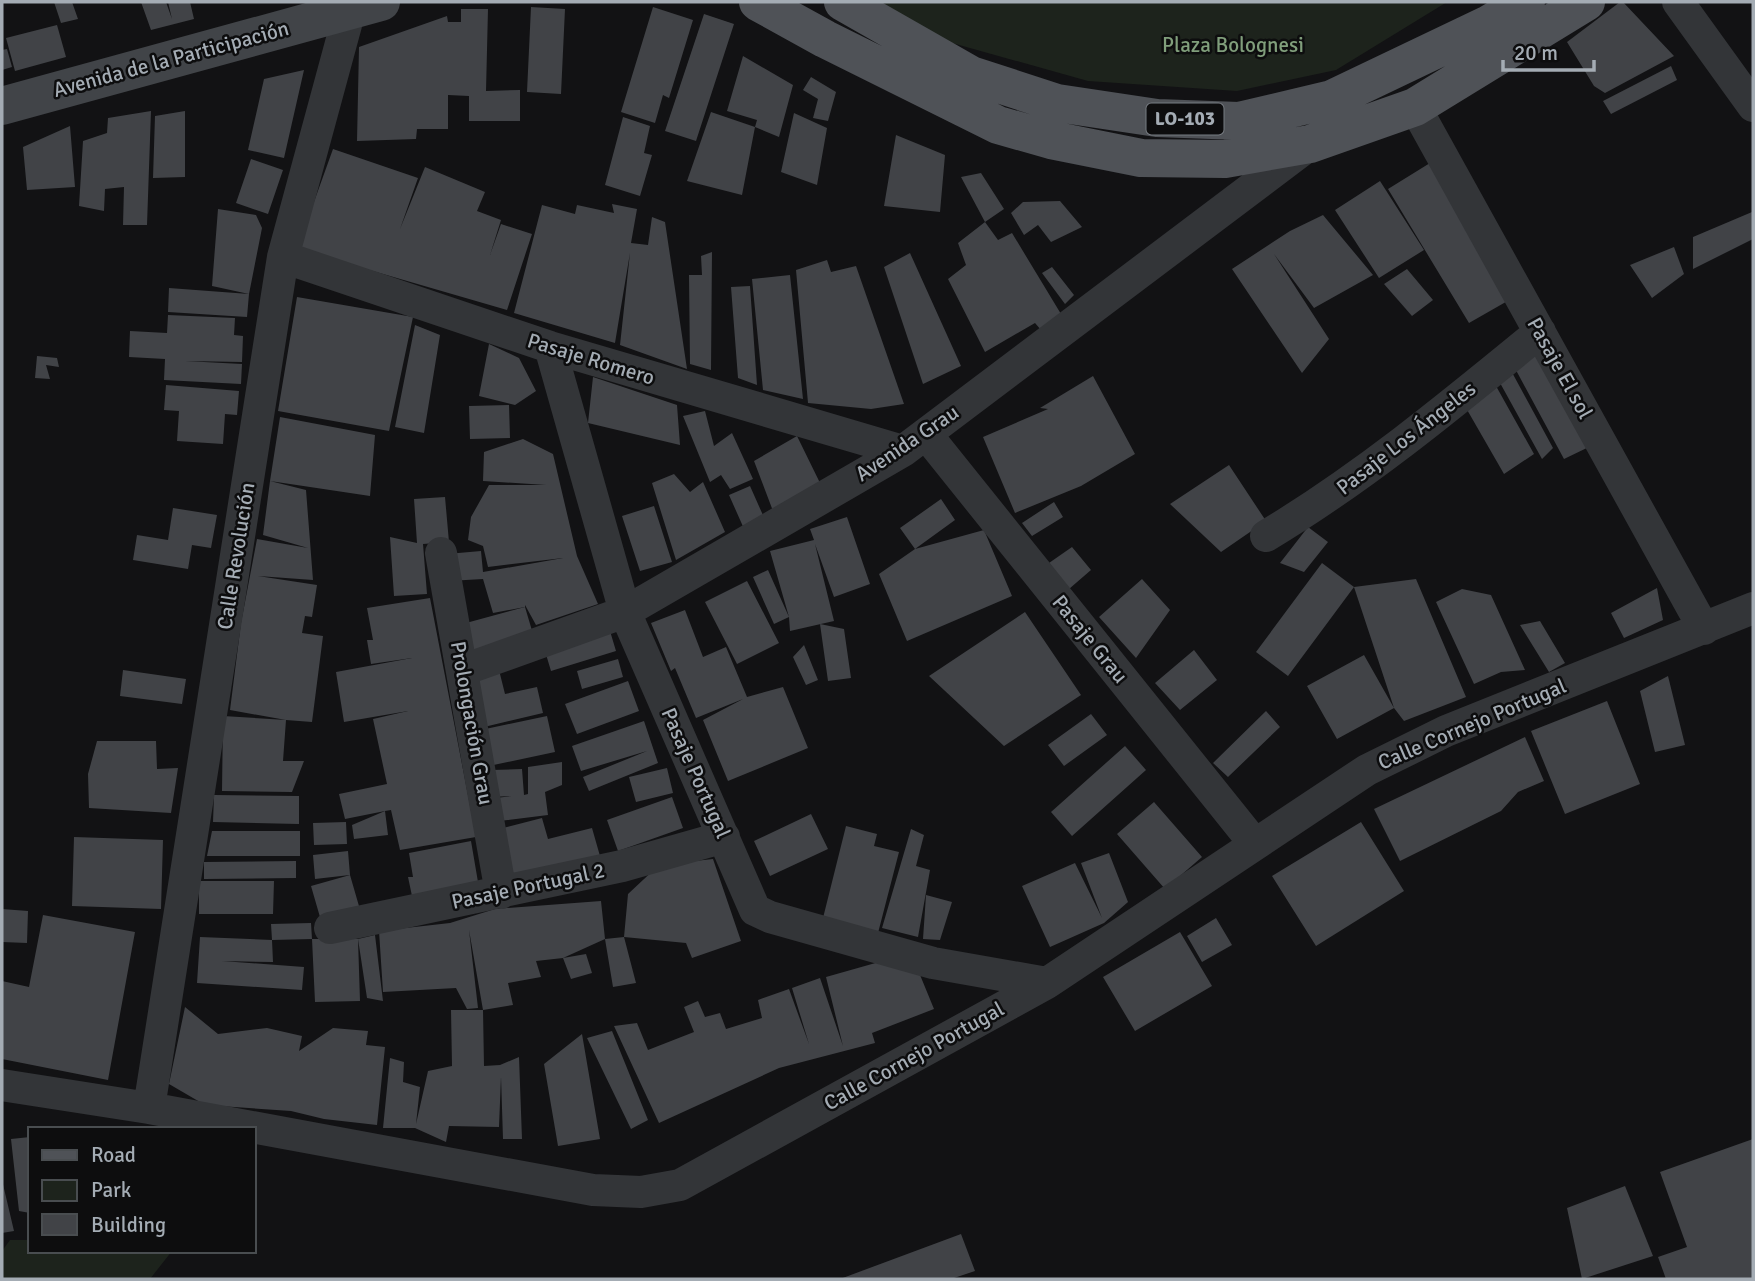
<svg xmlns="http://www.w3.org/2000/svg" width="1755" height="1281" viewBox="0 0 1755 1281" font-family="Signika,sans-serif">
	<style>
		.green { fill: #1d231c }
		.building { fill: #414347 }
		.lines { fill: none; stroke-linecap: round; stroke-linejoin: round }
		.street { stroke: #333538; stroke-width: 32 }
		.secondary { stroke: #414448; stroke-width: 38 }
		.primary { stroke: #4f5257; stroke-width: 38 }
		.labels { text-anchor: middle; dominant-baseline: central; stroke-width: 5; stroke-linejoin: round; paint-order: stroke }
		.shield { fill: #0d0d0e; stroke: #777c82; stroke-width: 2 }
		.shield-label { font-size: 19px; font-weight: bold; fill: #a4acb4 }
		.park-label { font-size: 21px; fill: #809e7b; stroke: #0d0d0e }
		.street-label { font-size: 21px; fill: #a4acb4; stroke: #0d0d0e }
	</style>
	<rect width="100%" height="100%" fill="#121214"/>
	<!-- green -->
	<path class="green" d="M874,2H1447L1336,70L1237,91L1088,81L945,41Z
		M10,1240H30V1251H172L150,1279H2V1251Z"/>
	<!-- building -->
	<path class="building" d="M54,2H72L78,19L61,23Z
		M141,2H166L172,19L168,2H190L194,19L151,30Z
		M1620,2H1623L1674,56L1605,93L1594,86L1567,42Z
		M531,7L565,9L561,94L527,92Z
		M653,7L693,20L669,98L663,95L655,123L621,112Z
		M461,9H488L486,91L520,90V121H469V96L448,95V129H417L416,139L357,141L359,47L447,16L448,22H461Z
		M704,14L734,24L696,141L665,131Z
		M57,25L66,57L15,71L6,38Z
		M7,49L12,67L2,70V50Z
		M743,56L793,85L779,137L755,127L757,120L727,111Z
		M1671,66L1677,80L1611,114L1603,101Z
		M304,70L284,158L248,150L264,79Z
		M811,77L836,92L828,121L813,118L818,99L803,90Z
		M151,111L147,225H123L124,187L105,189L104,211L79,206L83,141L107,133L108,118Z
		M185,111V177L153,178L155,116Z
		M711,112L755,127L742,195L687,181Z
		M794,113L827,128L817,185L781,172Z
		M623,117L650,126L644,153L652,155L640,196L605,185Z
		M70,126L75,187L27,190L23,147Z
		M896,135L945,155L940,212L884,206Z
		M333,149L418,178L400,229L425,167L485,192L477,211L501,220L490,255L501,224L532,234L507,310L297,249Z
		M251,159L283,170L268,214L236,203Z
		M1430,163L1511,299L1469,323L1388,189Z
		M981,173L1004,209L985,222L998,240L1012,233L1061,314L1041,330L1035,323L985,352L948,279L966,265L958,243L985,222L961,177Z
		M1380,181L1424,250L1379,278L1335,210Z
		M1060,201L1082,227L1051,242L1038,225L1024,235L1011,213L1023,202Z
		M612,204L637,209L631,243L648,245L652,217L665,222L687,369L620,345L630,253L615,343L514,313L542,205L575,214L577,205L614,213Z
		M218,209L256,215L262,228L249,294L247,317L168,312L169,288L249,294L212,286Z
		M1752,212L1753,239L1693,269V237Z
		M1323,215L1373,275L1314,308L1274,254L1329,339L1302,373L1232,269L1290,231Z
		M1674,247L1684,274L1652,298L1630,265Z
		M712,252L711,370L690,364L689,275H702L701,256Z
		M910,253L961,366L923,384L884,267Z
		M827,260L831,272L856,266L904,404L871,409L808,403L796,270Z
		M1052,267L1074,295L1065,304L1042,273Z
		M1407,269L1433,300L1412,316L1384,284Z
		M790,275L803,399L763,390L752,279Z
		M750,286L757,385L738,378L731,287Z
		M297,297L413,317L389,431L278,411Z
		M168,315L235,318L234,335L243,336L242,362L185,361L242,364L241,384L164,380L165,359L129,357L130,331L167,333Z
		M415,325L440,335L424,433L395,427Z
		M489,344L519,358L536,391L515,405L479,396Z
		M1541,348L1593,445L1564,459L1510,359Z
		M37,356L57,358L59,367L46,365L50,379L35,378Z
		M1508,365L1553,448L1542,459L1494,372Z
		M1093,376L1135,454L1081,486L1015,513L983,437L1048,409L1040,408Z
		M593,377L677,405L680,445L588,423Z
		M1491,377L1534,454L1504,474L1462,401Z
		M166,385L239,391L237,415L225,414L223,444L177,441L179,411L164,410Z
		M509,405L510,438L470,439L469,406Z
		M705,411L714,446L732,433L753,479L730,489L721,475L710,482L683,416Z
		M280,417L375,435L370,496L270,481L306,490L313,580L258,576L317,585L312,617L305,616L302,633L323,636L312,722L286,720L283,761H304L292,792L222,791L223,716L286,720L230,710L241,623L257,539L308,548L263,535L270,481Z
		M797,436L821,485L773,511L754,461Z
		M523,439L553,454L577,556L598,604L536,625L525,605V607L493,613L483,579L449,581L447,554L481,551L483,572L563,558L488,567L483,546L468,540L471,517L489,485H546L483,481L484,452Z
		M1229,465L1266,521L1221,552L1170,504Z
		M674,474L690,492L703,482L725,532L676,560L652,483Z
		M750,486L766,522L745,531L729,495Z
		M445,497L449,542L423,544L427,594L394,596L390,537L417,543L414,499Z
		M941,499L955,520L915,549L984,530L1012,596L907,641L879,574L915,549L900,528Z
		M1054,502L1063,517L1032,536L1022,523Z
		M654,506L672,562L640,571L622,516Z
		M173,508L217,515L211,548L192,545L188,569L133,560L137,535L168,540Z
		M847,517L870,584L834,597L815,544L834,621L790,631L789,617L774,624L753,577L768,570L789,617L770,551L814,540L810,529Z
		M1308,527L1328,542L1304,572L1280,563Z
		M1072,547L1091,570L1069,589L1049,563Z
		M1322,563L1354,587L1288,676L1256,652Z
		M1142,579L1170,610L1136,658L1099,617Z
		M1416,579L1466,697L1404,721L1394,708L1337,739L1307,686L1364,655L1394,708L1354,587Z
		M747,581L779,643L737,664L705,602Z
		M1657,588L1663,620L1624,638L1611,613Z
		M1462,589L1491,595L1525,670L1501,672L1474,684L1436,602Z
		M430,598L476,837L400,850L391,810L385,811L388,835L354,839L352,825L385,811L345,819L339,794L387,784L373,719L408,711L344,722L336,672L412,658L371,664L367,640H373L367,608Z
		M525,607L533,634L473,650L466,623Z
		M685,610L703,657L726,647L747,697L783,687L808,748L728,781L703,720L743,699L696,718L675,668L671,671L651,623Z
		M1025,612L1081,695L1004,746L929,676Z
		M1540,621L1565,663L1549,672L1520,625Z
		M820,624L844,629L851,678L828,681Z
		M610,631L616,651L551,671L545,651Z
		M804,645L818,680L806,685L793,657Z
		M1194,650L1217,680L1180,710L1155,683Z
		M618,659L623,677L582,689L577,671Z
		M123,670L186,679L182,704L120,696Z
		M499,670L505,694L537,687L543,713L484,727L471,676Z
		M1668,676L1685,745L1655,752L1640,691Z
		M628,681L639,711L577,734L565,704Z
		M1607,701L1640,784L1565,814L1531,731Z
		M1266,711L1280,727L1228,777L1213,763Z
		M1091,714L1107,735L1064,766L1048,745Z
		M547,716L555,752L484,767L476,731Z
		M644,721L658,763L589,791L583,777L647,751L581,771L572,746Z
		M1525,737L1544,781L1518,792L1501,811L1400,861L1374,809Z
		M97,741H156L157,769L178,768L171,813L89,808L88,774Z
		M1125,746L1146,770L1072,836L1051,812Z
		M562,762V785L545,792L548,815L499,821L496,798L512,796L492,797L491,770L522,769L524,795L528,794V767Z
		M667,768L673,793L636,802L629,777Z
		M214,795L299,796V824L213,822Z
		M672,797L683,828L618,851L607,820Z
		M1154,802L1202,857L1165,889L1117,834Z
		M811,814L828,849L770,876L754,841Z
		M542,818L548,839L592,828L600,856L510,880L503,828Z
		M346,822L347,844L314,845L313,823Z
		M1361,822L1404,891L1316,946L1272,876Z
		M846,826L877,834L874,846L899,852L878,933L823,918Z
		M911,829L924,835L916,866L930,870L918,937L882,928Z
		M212,831H300V856H207Z
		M74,837L163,840L161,909L72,906Z
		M471,841L478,882L412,896L408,877H413L409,853Z
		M348,851L350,875L315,879L313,855Z
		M1109,853L1128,902L1104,923L1050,947L1022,886L1075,863L1102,918L1081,863Z
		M713,859L741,941L692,958L686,943L624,937L628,894L659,865Z
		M296,861V878L204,879V862Z
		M350,875L361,913L322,924L311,886Z
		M199,881H274L273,914H199Z
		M926,895L952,902L940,940L923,939Z
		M601,901L605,939L563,958L586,954L592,973L571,979L563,958L536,961L541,977L508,983L513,1005L483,1010L469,930L478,1008L467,1009L456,988L383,992L379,931L450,923L495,909Z
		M2,909L28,911L27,943L2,942Z
		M43,915L135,932L108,1080L2,1059V981L29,987Z
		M1216,918L1232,945L1202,962L1187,936Z
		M311,923L312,939L272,940L271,924Z
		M1180,932L1212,986L1135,1031L1103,977Z
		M375,935L383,1001L367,998L358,939L360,1001L315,1002L312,939H358Z
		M200,937L272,940L273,962L222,961L304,967L302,990L197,983Z
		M624,937L636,983L613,987L605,939Z
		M879,962L918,970L934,1009L872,1033L875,1043L779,1068L659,1123L614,1026L637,1023L648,1050L694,1032L684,1007L698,1001L705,1017L720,1013L726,1029L762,1018L758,1000L789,989L809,1044L792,988L820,978L843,1046L826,977Z
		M185,1007L218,1034L267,1028L302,1036L299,1051L333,1028L368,1031L366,1045L385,1047L377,1125L324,1119L291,1111L205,1105L169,1084Z
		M451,1010H483L484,1066L500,1065L519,1057L522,1139H503L501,1077L499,1127L449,1126L446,1142L415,1128H383L390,1058L404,1062L403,1082L420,1087L416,1124L428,1071L452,1066Z
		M612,1031L648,1120L631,1129L587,1038Z
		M582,1034L600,1139L558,1146L544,1064Z
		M30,1137V1213L19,1211L11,1139Z
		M1753,1139V1279H1666L1658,1257L1687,1247L1660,1172Z
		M2,1180L14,1231L2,1233Z
		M1625,1186L1653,1256L1582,1279L1567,1208Z
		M961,1234L975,1271L951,1279H840Z"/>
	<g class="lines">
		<!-- street -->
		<path class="street" d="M1678,2L1753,106
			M1415,107L1704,629
			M283,257L550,347L903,451
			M550,347L625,612L755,910L770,917L933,963L1047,983
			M926,434L1254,843
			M1266,536C1364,477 1451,405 1540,332
			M441,553L501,893
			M463,670L625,612L903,451L1309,145
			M330,928L622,866L724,837
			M2,1085L149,1108L593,1190L641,1192L680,1185L1047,983L1367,770L1446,731L1753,608
			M149,1108L283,257L350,10"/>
		<!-- secondary -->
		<path class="secondary" d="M2,106L381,2"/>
		<!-- primary -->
		<path class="primary" d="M758,2L825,39L998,125L1051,140L1141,158L1225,159L1310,144L1415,107L1586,2
			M843,2L971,75L1057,103L1157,118L1239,121L1332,99L1487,25L1526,2"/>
	</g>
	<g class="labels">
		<!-- shield labels -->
		<rect class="shield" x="1146.5" y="103.5" width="77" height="31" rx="5"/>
		<g class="shield-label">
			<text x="1185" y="119">LO-103</text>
		</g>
		<!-- park labels -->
		<g class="park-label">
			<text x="1233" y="45">Plaza Bolognesi</text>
		</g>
		<!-- street labels -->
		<g class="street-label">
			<text transform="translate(171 59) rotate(-15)">Avenida de la Participación</text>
			<text transform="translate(591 359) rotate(17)">Pasaje Romero</text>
			<text transform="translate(1560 368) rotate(61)">Pasaje El sol</text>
			<text transform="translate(1406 438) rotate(-38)">Pasaje Los Ángeles</text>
			<text transform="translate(907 443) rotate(-34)">Avenida Grau</text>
			<text transform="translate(236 556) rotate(-81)">Calle Revolución</text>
			<text transform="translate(1090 639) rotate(51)">Pasaje Grau</text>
			<text transform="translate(472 723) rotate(80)">Prolongación Grau</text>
			<text transform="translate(1472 724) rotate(-23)">Calle Cornejo Portugal</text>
			<text transform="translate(696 773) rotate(66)">Pasaje Portugal</text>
			<text transform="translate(528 886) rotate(-12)">Pasaje Portugal 2</text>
			<text transform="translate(914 1056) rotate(-29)">Calle Cornejo Portugal</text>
		</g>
	</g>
	<!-- border -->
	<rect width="1755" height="1281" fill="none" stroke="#a4acb4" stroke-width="7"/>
	<!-- legend -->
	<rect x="28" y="1127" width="228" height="126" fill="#0d0d0e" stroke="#494d50" stroke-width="2"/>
	<rect x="42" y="1150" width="35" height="10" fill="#4f5257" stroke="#494d50" stroke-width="2"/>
	<text x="91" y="1162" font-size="21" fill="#a4acb4">Road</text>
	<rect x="42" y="1180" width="35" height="21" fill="#1d231c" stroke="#494d50" stroke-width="2"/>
	<text x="91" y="1197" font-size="21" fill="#a4acb4">Park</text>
	<rect x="42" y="1214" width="35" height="21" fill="#414347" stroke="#494d50" stroke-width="2"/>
	<text x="91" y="1232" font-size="21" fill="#a4acb4">Building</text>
	<!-- scale -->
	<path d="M1503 60v10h91v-10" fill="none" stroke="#a4acb4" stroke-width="3.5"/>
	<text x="1514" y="60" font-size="21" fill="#a4acb4" stroke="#0d0d0e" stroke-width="5" paint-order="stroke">20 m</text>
</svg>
